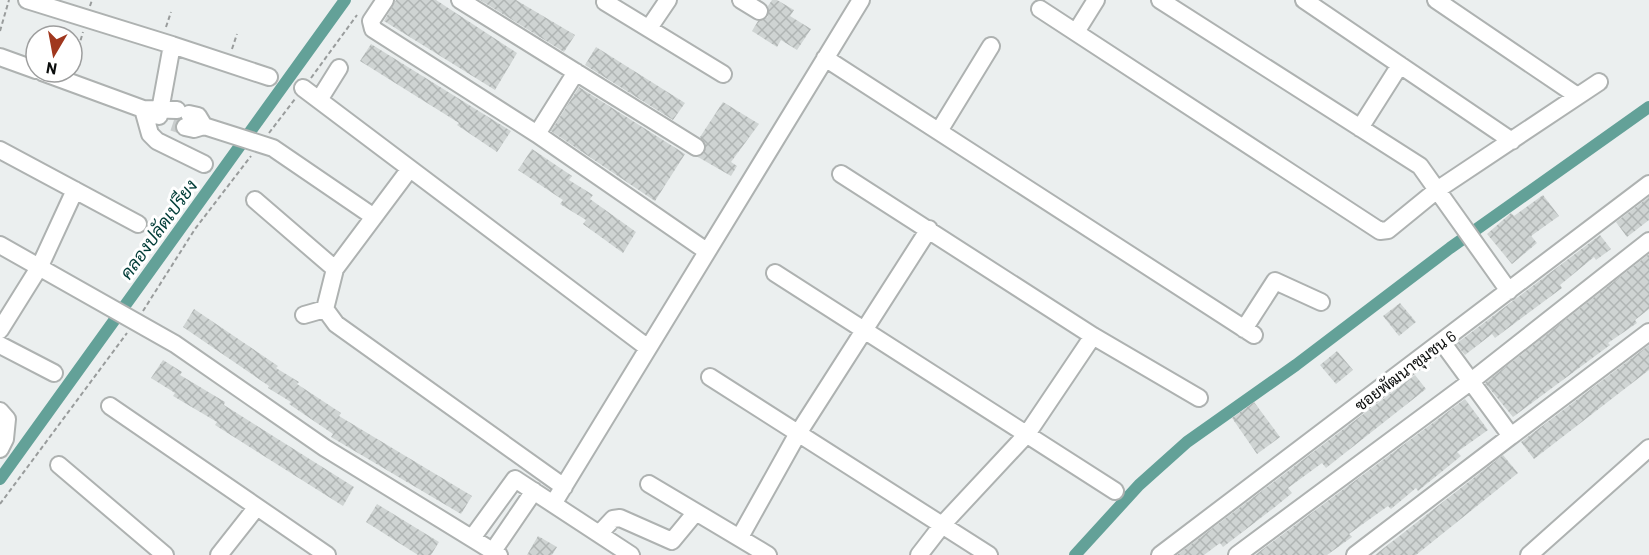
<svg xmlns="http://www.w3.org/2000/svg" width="1649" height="555" viewBox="0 0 1649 555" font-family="Barlow,Sarabun,sans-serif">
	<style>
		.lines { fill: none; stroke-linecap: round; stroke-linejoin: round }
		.canal { stroke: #63a198; stroke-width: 12 }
		.building { fill: url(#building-cross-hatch) }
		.minor-tunnel { stroke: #c9cdcd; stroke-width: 16; stroke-dasharray: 16 8; stroke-linecap: butt }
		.minor-casing { stroke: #aeb2b1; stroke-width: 20 }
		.path { stroke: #999c9c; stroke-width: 2; stroke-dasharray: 4.5 3; stroke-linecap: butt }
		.minor { stroke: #fff; stroke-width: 16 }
		.labels { text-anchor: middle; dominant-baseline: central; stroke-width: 6; stroke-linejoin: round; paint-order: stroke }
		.street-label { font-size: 16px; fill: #0b0d0c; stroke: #fff }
		.water-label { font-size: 18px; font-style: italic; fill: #003c37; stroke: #fff }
	</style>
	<defs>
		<pattern id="building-cross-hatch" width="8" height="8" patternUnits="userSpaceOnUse" patternTransform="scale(1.5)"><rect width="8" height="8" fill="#cfd4d3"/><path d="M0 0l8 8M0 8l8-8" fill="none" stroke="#b0b5b4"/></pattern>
	</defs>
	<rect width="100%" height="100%" fill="#ebefef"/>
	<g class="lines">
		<!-- canal -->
		<path class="canal" d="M0,479L345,0
			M1075,555L1139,485L1187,442L1296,365L1450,248L1649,107"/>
	</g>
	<!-- building -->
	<path class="building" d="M396,0H436L517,53L495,90L384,21Z
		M480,0H516L575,35L564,52Z
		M772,0H777L794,10L790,16L811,29L797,50L781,40L777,47L752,31L758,21L768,17V6Z
		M371,44L511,131L497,152L457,125L459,123L360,61Z
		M596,47L685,103L673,120L585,65Z
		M579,87L685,154L655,201L551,131Z
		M723,102L759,124L731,162L737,166L731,176L698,157L706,148L700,137Z
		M532,149L572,176L569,180L593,195L590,199L636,232L623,253L583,224L586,220L560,204L563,200L518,170Z
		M1543,195L1559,216L1531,236L1537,243L1512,264L1487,234L1511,213L1514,216Z
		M1649,197V220L1627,237L1616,222Z
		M1600,235L1611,249L1596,260L1594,257L1560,285L1562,288L1495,338L1492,334L1465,355L1456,344Z
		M1649,254V309L1635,320L1637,323L1608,343L1610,345L1513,417L1485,383Z
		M1400,303L1416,322L1399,336L1383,316Z
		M194,309L278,366L276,368L299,382L297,384L341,413L339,416L472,496L461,514L331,437L333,434L289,404L291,402L268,388L269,386L183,327Z
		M1649,345V370L1534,459L1521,442Z
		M1337,351L1353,370L1336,384L1320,365Z
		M163,360L182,372L180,375L225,402L224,405L354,487L343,506L215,425L217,422L173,396L175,393L151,378Z
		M1415,375L1426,389L1326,468L1322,463L1288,488L1292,493L1275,507L1223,547L1220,543L1204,555H1177Z
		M1465,399L1488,430L1457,452L1461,456L1418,491L1416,488L1391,509L1388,506L1349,534L1352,537L1327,555H1255Z
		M1254,402L1280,437L1257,454L1232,418Z
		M1503,455L1518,473L1416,555H1375Z
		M377,504L439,542L431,555H418L366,522Z
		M538,536L557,547L552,555H527Z"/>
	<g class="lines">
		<!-- minor-tunnel -->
		<path class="minor-tunnel" d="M173,123L185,127"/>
		<defs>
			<path id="minor" d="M27,0L172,45
				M385,0L371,21L373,29L537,134L705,250
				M460,0L696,147
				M741,0L759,11
				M1160,0L1420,166L1509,291
				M1304,0L1512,141
				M1436,0L1576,95
				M605,2L723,74
				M1040,9L1380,231L1388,230L1437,190L1599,82
				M649,28L668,0
				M1076,32L1096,0
				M0,57L36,70
				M825,58L1254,335
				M42,72L143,109L177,110
				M303,88L648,348
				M319,100L339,68
				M143,109L150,134L157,141L204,164
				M189,114L198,116L204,126
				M159,116L172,45L269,77
				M185,127L194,129L204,126L273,148L374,217
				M1360,128L1400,65
				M939,131L991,46
				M537,134L576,72
				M0,150L138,224
				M841,174L1093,336L1199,398
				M255,200L335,269L325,309L336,324L564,487
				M0,245L175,344L325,448L499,555
				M335,269L409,170
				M775,273L1115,491
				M304,315L325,309
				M1244,329L1275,281L1321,302
				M0,330L40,266L75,190
				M1442,342L1511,436L1649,332
				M0,345L54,373
				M710,377L989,555
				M110,406L327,555
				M0,411L7,419L5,439L0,449
				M59,465L165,555
				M649,484L768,555
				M553,504L861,0
				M599,534L613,519L620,518L672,541L691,518
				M740,537L797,435L929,229
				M472,538L515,479L631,555
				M493,551L534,491
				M219,555L256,508
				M919,555L943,524L1027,434L1093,336
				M1160,555L1649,184
				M1237,555L1470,382L1649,241
				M1355,555L1511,436
				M1529,555L1649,448"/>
		</defs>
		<!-- minor casing -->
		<use href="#minor" class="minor-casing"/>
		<!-- path -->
		<path class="path" d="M90,6L92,0
			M166,27L171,12
			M0,31L9,0
			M232,49L237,34
			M72,69L83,32
			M311,78L357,15
			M269,133L295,99
			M143,311L195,229L251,156
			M0,504L127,333"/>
		<!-- minor -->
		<use href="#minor" class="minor"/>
	</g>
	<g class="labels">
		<!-- street labels -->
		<g class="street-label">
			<text transform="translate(1405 370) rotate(-37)">ซอยพัฒนาชุมชน 6</text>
		</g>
		<!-- water labels -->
		<g class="water-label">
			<text transform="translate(158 229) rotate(-54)">คลองปลัดเปรียง</text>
		</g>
	</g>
	<!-- north arrow -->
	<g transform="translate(54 54) rotate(190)"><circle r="28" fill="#ffffff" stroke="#9d9e9e" stroke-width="1.5"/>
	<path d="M0-4.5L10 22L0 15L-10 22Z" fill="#a0371e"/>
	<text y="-9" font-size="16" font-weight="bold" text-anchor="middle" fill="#0b0d0c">N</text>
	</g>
</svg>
